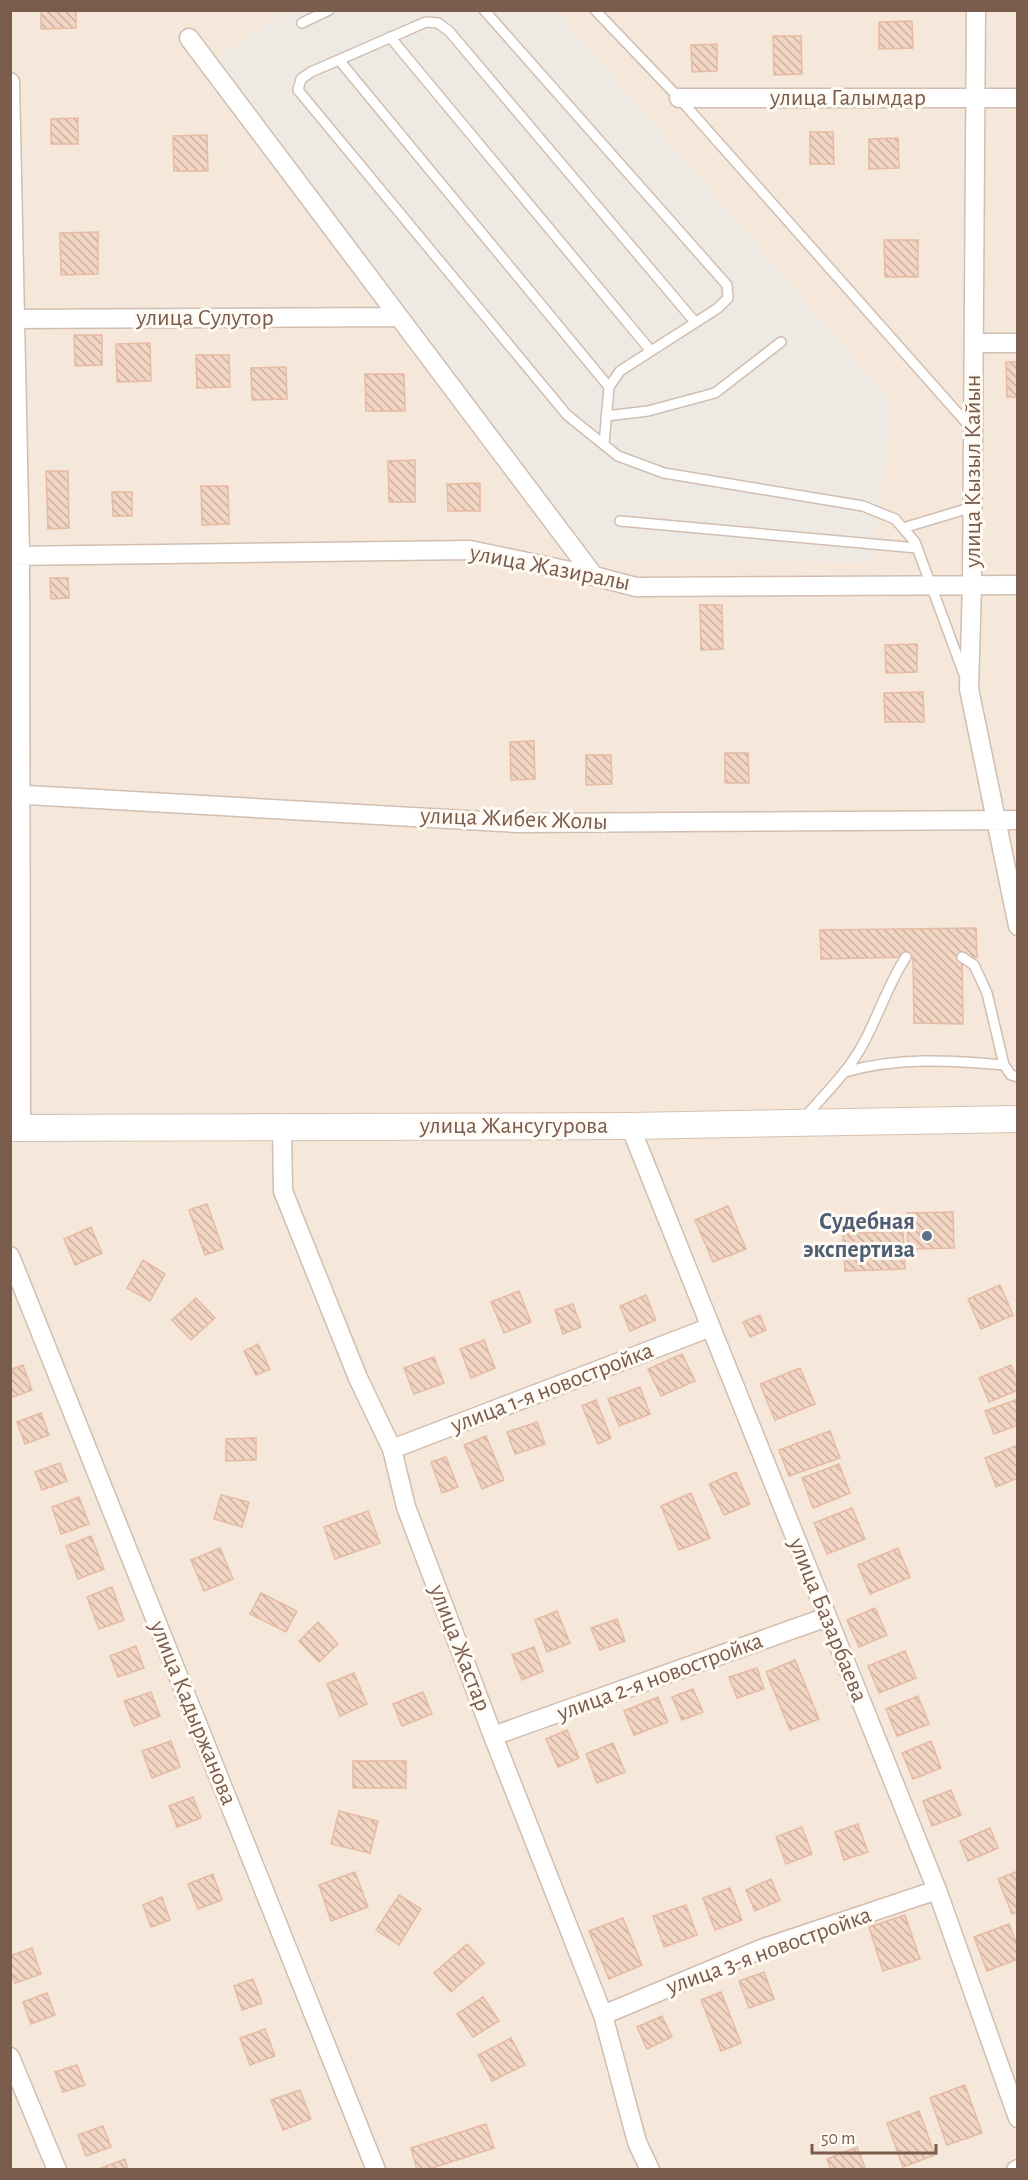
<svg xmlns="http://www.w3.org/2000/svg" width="1028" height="2180" viewBox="0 0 1028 2180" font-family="'Alegreya Sans',sans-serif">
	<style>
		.residential { fill: #f5e8da }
		.industrial { fill: #efe9e4 }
		.building { fill: url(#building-back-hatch); stroke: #e6bba3; stroke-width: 1.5 }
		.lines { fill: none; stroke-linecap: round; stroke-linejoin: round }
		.lane-casing { stroke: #d1beb0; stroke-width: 12 }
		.street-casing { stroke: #d1beb0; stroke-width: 21 }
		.secondary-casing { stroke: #d6c0b0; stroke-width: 28 }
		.lane { stroke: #fff; stroke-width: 9 }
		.street { stroke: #fff; stroke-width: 18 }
		.secondary { stroke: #fff; stroke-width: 26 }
		.service-dot { fill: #5c6f8a; stroke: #fffaf3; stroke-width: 2 }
		.labels { text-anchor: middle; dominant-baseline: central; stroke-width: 6; stroke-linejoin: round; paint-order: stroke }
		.street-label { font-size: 24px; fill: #7a5c4d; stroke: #fffaf3 }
		.service-label { font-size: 24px; font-weight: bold; fill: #4e5e75; stroke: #fffaf3; text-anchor: end }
	</style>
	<defs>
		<pattern id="building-back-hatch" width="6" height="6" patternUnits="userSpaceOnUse" patternTransform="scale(1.5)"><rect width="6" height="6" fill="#f3d5c3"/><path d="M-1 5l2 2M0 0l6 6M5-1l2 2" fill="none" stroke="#cab0a1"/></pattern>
	</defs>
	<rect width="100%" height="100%" fill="#fdf6ec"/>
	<!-- residential -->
	<path class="residential" d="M11,11H1017V2169L11,2170Z"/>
	<!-- industrial -->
	<path class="industrial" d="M288,11H557L892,403L872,562L593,560L217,57Z"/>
	<!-- building -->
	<path class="building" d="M41,10H76V28L41,29Z
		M912,21L913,48L879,49V22Z
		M773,36H801L802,74L774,75Z
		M717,44V71L692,72L691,45Z
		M78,118V144H51V119Z
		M810,132H833L834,164H810Z
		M207,135L208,171H174L173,136Z
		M898,138L899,168L869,169V139Z
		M98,232V274L61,275L60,233Z
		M884,240H918V277H885Z
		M74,335H102V365L75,366Z
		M150,343L151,381L117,382L116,344Z
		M196,355H229L230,387L197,388Z
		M1006,362H1018V397H1007Z
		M286,367L287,399L252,400L251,368Z
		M365,374H404L405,411H366Z
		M415,460V502H389L388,461Z
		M46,471H68L69,528L48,529Z
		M480,483V511H448L447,484Z
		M201,486H228L229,524L202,525Z
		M112,492H132V516H113Z
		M50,578H68L69,598L51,599Z
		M700,605H722L723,649L701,650Z
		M917,644V672L886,673L885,645Z
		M923,692L924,722H885L884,693Z
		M534,741L535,779L511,780L510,742Z
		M725,753H748L749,783H725Z
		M586,755H611L612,784L586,785Z
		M976,928L977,957H962L963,1024L914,1023L913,957L821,959L820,930Z
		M207,1204L223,1249L205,1255L189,1210Z
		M728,1206L746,1249L713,1262L695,1220Z
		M953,1212L954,1248L908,1249L907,1213Z
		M91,1227L102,1253L75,1265L64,1239Z
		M903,1231L905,1269L845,1271L843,1234Z
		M143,1260L165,1274L150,1301L127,1288Z
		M1000,1285L1013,1315L981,1329L968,1299Z
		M519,1291L531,1322L504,1333L491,1302Z
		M646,1295L656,1320L630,1331L620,1306Z
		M196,1298L215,1318L191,1340L172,1320Z
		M573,1304L581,1327L563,1334L555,1310Z
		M760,1315L766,1330L750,1337L743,1322Z
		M484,1340L495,1368L471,1378L460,1349Z
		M258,1344L270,1369L256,1375L244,1351Z
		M682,1354L695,1381L661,1396L648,1369Z
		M434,1357L444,1383L414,1394L404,1368Z
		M23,1365L32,1390L10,1398V1370Z
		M1011,1365L1018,1382V1390L989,1402L979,1378Z
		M800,1368L815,1404L775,1420L760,1384Z
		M640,1387L650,1414L619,1426L608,1399Z
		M1018,1399V1425L994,1434L985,1411Z
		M596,1400L611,1438L598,1444L582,1406Z
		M41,1413L49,1435L25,1444L17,1422Z
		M537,1422L545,1444L515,1454L507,1432Z
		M830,1431L840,1458L789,1476L779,1450Z
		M486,1436L504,1480L482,1489L464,1445Z
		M256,1438V1460L226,1461V1439Z
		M1018,1445V1478L996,1487L985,1458Z
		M446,1457L458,1487L442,1493L431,1462Z
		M60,1463L67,1481L42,1490L35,1472Z
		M839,1464L850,1493L813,1508L802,1478Z
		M736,1472L750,1504L724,1515L709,1484Z
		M691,1493L710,1538L679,1550L661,1506Z
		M221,1495L249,1502L242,1527L214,1519Z
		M79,1497L89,1524L61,1534L52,1507Z
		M852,1508L865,1539L827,1554L814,1523Z
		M368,1511L380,1543L335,1559L324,1527Z
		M91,1536L104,1569L78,1579L66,1546Z
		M220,1548L233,1579L204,1591L191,1560Z
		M898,1548L910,1577L870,1594L858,1565Z
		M112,1587L124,1620L99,1629L87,1597Z
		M261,1593L297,1611L286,1632L250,1614Z
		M875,1608L887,1635L859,1647L847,1620Z
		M557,1611L570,1643L547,1652L535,1620Z
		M617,1619L625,1641L600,1650L591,1628Z
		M318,1622L338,1644L319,1662L299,1641Z
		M136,1646L144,1668L118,1677L110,1656Z
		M534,1647L543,1671L522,1680L512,1655Z
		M905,1651L916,1678L879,1693L868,1666Z
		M795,1660L819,1719L790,1730L766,1672Z
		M757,1668L764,1689L737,1698L729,1677Z
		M354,1673L367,1704L340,1716L327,1684Z
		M693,1689L703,1712L682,1720L672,1697Z
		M151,1692L160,1716L134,1726L124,1701Z
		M423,1692L432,1714L402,1726L393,1704Z
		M918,1696L929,1724L897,1736L886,1709Z
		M658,1697L668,1722L634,1735L624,1711Z
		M567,1730L579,1758L558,1767L546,1739Z
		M171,1741L180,1767L152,1778L142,1751Z
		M931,1741L941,1768L913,1779L902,1753Z
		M613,1743L625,1772L597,1783L586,1754Z
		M353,1761H406V1788H353Z
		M951,1790L961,1815L932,1826L923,1801Z
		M193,1797L201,1818L177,1827L169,1806Z
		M339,1811L378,1821L370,1853L331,1844Z
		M858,1824L868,1852L844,1860L835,1832Z
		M802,1827L812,1854L786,1864L776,1837Z
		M990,1828L998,1848L968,1861L960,1841Z
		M1018,1871V1912L1012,1914L998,1879Z
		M355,1872L368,1907L331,1921L319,1885Z
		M213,1874L222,1900L198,1909L188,1884Z
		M771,1879L780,1900L755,1911L746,1890Z
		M730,1888L742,1920L715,1930L703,1898Z
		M399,1895L421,1909L399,1945L376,1930Z
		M162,1897L170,1920L151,1927L143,1905Z
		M686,1905L697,1935L664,1947L653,1916Z
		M905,1915L920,1959L883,1971L869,1927Z
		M623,1918L642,1965L609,1979L589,1931Z
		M1009,1924L1018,1947V1959L987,1971L974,1937Z
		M467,1944L484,1963L451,1992L434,1973Z
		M32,1948L41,1974L15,1983L10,1971V1956Z
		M764,1972L774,1999L749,2008L739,1981Z
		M253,1979L262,2003L242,2010L234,1986Z
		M721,1992L741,2043L721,2051L701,2000Z
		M47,1993L55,2015L31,2024L23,2002Z
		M483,1997L499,2021L473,2037L457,2014Z
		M662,2016L672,2037L647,2049L637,2027Z
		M265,2029L275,2056L250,2065L240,2038Z
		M511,2038L525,2065L492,2081L478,2055Z
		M77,2065L85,2085L63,2092L55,2072Z
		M965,2085L982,2133L947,2145L930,2098Z
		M300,2090L311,2119L283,2130L271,2100Z
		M919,2111L935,2155L903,2167L887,2123Z
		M486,2124L494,2148L426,2170H417L411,2148Z
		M103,2126L111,2147L86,2156L78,2135Z
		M857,2147L866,2170H831L827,2159Z
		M125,2159L128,2170H96Z"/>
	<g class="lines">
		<defs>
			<path id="lane" d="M484,10L727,285L728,298L718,308L620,371L609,387L604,444
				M595,10L679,98L971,428
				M302,23L329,10
				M390,37L651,351
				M339,60L609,387
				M695,322L449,31L438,23L426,22L311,72L301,79L298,90L567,415L618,456L664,473L863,506L895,519L915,542L965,677
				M606,416L648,411L715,393L781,342
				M620,521L917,548
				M903,528L973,507
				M962,957L974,965L987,993L1004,1065L1011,1075L1018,1077
				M845,1072C897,1057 949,1060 1004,1065
				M803,1119C824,1095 848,1072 863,1044C879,1015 888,984 906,957"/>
			<path id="street" d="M976,10L972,585L969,689L1018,926
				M189,38L594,576
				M10,82L20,555L21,1128
				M679,98H1018
				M10,319L399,317
				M974,343H1018
				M10,556L470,550L594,576L636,587L1018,585
				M10,794L519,823L1018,820
				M630,1126L937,1890L1018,2118
				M282,1127L283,1191L358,1378L392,1449L406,1507L493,1736L603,2015L637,2142L650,2170
				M10,1256L376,2170
				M392,1449L711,1327
				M493,1736L827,1617
				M603,2015L761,1949L937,1890
				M10,2057L57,2170
				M1016,2170L1018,2169"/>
			<path id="secondary" d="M10,1128L630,1126L1018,1119"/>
		</defs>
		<!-- lane casing -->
		<use href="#lane" class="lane-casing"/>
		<!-- street casing -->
		<use href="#street" class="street-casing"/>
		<!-- secondary casing -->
		<use href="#secondary" class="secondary-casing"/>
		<!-- lane -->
		<use href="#lane" class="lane"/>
		<!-- street -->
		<use href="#street" class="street"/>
		<!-- secondary -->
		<use href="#secondary" class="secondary"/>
	</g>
	<!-- markers -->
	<circle class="service-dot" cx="927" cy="1236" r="6"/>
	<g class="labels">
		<!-- street labels -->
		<g class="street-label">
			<text x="848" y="98">улица Галымдар</text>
			<text x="205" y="318">улица Сулутор</text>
			<text transform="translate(973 471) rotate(-90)">улица Кызыл Кайын</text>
			<text transform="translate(550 568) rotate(11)">улица Жазиралы</text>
			<text transform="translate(514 819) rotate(2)">улица Жибек Жолы</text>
			<text x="514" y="1126">улица Жансугурова</text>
			<text transform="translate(552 1388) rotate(-21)">улица 1-я новостройка</text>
			<text transform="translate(828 1620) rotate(68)">улица Базарбаева</text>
			<text transform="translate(460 1648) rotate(69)">улица Жастар</text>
			<text transform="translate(660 1677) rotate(-20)">улица 2-я новостройка</text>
			<text transform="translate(193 1713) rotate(68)">улица Кадыржанова</text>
			<text transform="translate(769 1951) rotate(-20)">улица 3-я новостройка</text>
		</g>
		<!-- service labels -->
		<g class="service-label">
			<text x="915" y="1222">Судебная<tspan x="915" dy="28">экспертиза</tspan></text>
		</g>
	</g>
	<!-- border -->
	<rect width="1028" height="2180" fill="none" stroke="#7a5c4d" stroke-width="24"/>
	<!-- scale -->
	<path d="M812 2144v9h124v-9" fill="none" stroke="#7a5c4d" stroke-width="3"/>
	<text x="821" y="2144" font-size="18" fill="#7a5c4d" stroke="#fffaf3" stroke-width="4.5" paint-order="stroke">50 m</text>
</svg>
